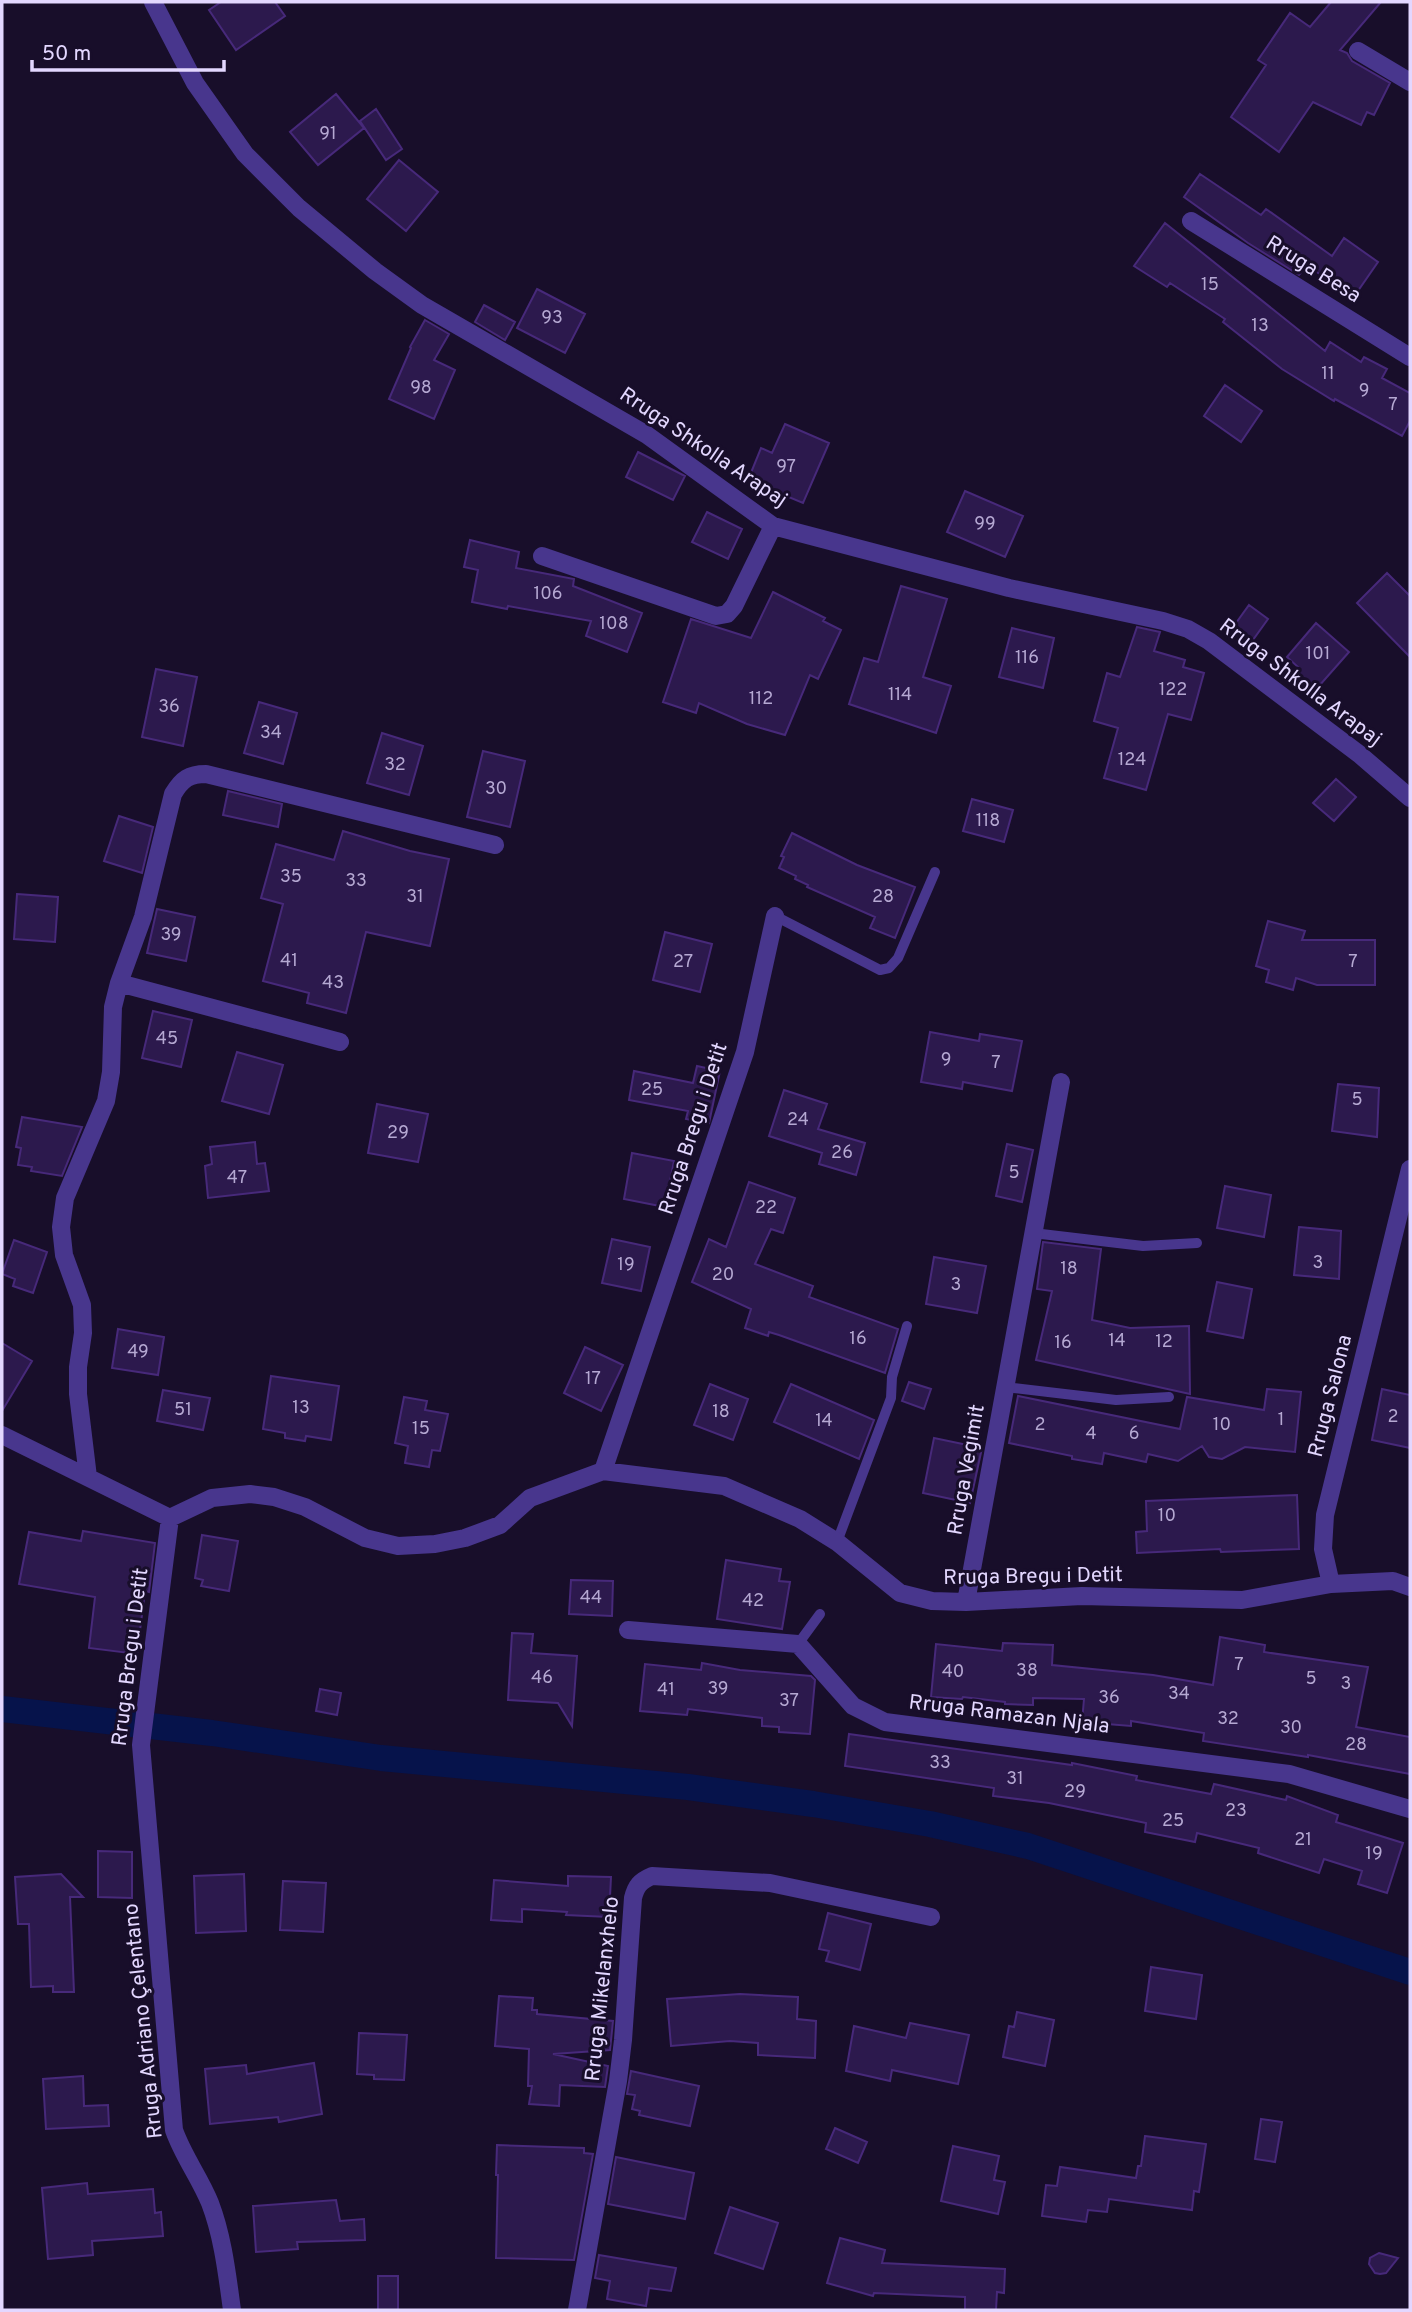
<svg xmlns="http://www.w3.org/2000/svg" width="1412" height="2312" viewBox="0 0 1412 2312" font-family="Overpass,sans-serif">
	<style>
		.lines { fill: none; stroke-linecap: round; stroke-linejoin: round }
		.canal { stroke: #06134b; stroke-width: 26 }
		.building { fill: #2c194d; stroke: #47297a; stroke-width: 2 }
		.service { stroke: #48368d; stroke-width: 10 }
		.minor { stroke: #48368d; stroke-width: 18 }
		.labels { text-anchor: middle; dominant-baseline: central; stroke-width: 6; stroke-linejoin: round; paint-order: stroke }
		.number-label { font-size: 18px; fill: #b5a8d2 }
		.street-label { font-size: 21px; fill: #e3d7ff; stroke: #180e2a }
	</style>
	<rect width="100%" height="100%" fill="#180e2a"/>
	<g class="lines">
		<!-- canal -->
		<path class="canal" d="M2,1709L212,1733L381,1758L688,1787L813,1804L930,1824L1028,1846L1410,1972"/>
	</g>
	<!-- building -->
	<path class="building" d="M221,2H275L285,16L236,50L209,10Z
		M1331,2H1381L1340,50L1347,53L1352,61L1390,83L1374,115L1367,112L1361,125L1313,102L1279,152L1231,117L1266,65L1258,60L1290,13L1310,27Z
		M336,94L364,128L318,165L290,132Z
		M376,109L402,149L386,160L360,121Z
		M399,160L438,192L406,231L367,199Z
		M1200,174L1261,215L1266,209L1332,256L1344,238L1378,262L1353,298L1307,265L1299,275L1248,243L1184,197Z
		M1165,223L1325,351L1330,342L1361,362L1364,357L1387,369L1382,378L1410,393V421L1402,436L1335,399L1334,401L1282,369L1223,322L1225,319L1170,283L1167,287L1134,266Z
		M537,289L585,314L565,353L517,328Z
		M484,305L515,322L505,340L475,322Z
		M425,320L449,334L434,360L455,370L434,419L389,399L411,348L410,347Z
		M1225,385L1262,411L1241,442L1204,416Z
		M785,424L829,443L803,503L748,480L761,448L772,453Z
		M638,452L685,476L673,500L626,477Z
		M965,491L1023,516L1005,557L947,532Z
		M707,512L742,529L728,559L692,542Z
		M470,540L519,552L516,568L574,579L573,586L642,613L627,652L586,636L591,621L508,606L507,609L472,602L478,570L464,567Z
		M1387,573L1410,596V657L1357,603Z
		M901,586L947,599L923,677L951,686L936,733L849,704L864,658L878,662Z
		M773,592L825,618L823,621L841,630L818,679L810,675L785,735L747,724L699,703L696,713L663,702L691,619L751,638Z
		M1249,605L1268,619L1250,644L1231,630Z
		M1316,623L1349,652L1319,686L1315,682L1307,690L1291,675L1298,667L1287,657Z
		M1137,627L1160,632L1154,651L1185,660L1183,667L1204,673L1191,720L1168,714L1146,790L1104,778L1118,728L1094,721L1107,673L1120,677Z
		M1012,628L1054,638L1043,688L999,677Z
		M156,669L197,677L183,746L142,737Z
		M259,702L297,713L283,764L244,753Z
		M382,733L423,746L409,795L367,783Z
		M483,751L525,761L510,827L467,817Z
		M1336,779L1356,797L1334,821L1313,803Z
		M228,791L282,804L278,827L223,815Z
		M972,799L1013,810L1004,842L963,831Z
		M119,816L153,827L142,873L104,861Z
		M343,831L410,851L449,859L430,946L366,932L346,1013L307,1003L309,993L263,981L283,904L261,898L276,844L334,860Z
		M792,833L857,865L915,887L895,938L870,928L875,917L807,887L808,885L795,879L796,876L779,868L784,857L781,856Z
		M17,894L58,897L55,942L14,939Z
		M157,909L195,917L186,961L147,953Z
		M1268,921L1305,931L1302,940H1375V985H1317L1296,978L1293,990L1266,982L1269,970L1256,966Z
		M665,932L712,944L700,992L653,980Z
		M153,1011L192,1020L181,1067L142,1058Z
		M930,1032L979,1041L980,1034L1022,1041L1012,1091L963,1082L962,1089L921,1082Z
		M237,1052L283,1065L269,1114L222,1101Z
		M697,1066L720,1071L709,1123L686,1119L688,1111L629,1100L634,1071L693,1083Z
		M1338,1084L1379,1088L1377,1137L1332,1131Z
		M784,1090L827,1104L818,1129L865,1143L856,1175L819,1164L822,1153L769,1136Z
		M377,1104L428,1114L418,1162L368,1153Z
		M22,1117L82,1127L62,1176L31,1171L32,1167L18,1165L21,1148L16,1147Z
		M255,1142L257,1164L265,1163L269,1191L208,1198L205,1166L212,1164L210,1147Z
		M1007,1144L1033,1150L1022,1202L996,1196Z
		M632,1153L674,1161L665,1207L624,1199Z
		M749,1182L795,1198L783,1233L771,1229L755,1264L813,1286L809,1297L898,1329L885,1373L779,1335L769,1332L768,1336L745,1328L751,1309L692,1282L709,1239L726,1247Z
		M1225,1186L1271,1195L1264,1237L1217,1228Z
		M1299,1227L1341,1231L1339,1279L1294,1275Z
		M612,1239L650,1247L641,1291L602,1283Z
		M14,1240L47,1252L33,1293L13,1286L15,1279L2,1274Z
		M1043,1242L1101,1249L1092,1320L1130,1328L1189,1326L1190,1394L1036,1360L1052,1291L1037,1289Z
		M934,1257L986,1266L977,1313L926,1304Z
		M1217,1282L1252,1289L1243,1338L1207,1331Z
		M118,1329L164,1337L158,1375L112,1368Z
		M2,1343L32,1361L2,1411Z
		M585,1347L623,1365L601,1411L564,1393Z
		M271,1376L339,1386L331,1440L306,1436L305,1441L285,1438V1433L263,1429Z
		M909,1382L931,1389L924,1409L902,1401Z
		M710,1384L748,1399L733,1440L694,1425Z
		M791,1384L874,1420L859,1459L774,1422Z
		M1267,1389L1301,1392L1295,1452L1245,1447L1222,1459L1209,1457L1202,1446L1178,1461L1148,1454L1146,1462L1104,1453L1102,1464L1072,1459V1456L1009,1443L1018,1396L1180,1429L1187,1397L1264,1410Z
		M1382,1389L1410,1395V1448L1372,1440Z
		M163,1390L210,1398L203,1430L157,1421Z
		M404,1397L427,1401L425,1410L448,1414L440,1451L432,1450L429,1467L405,1463L408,1446L395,1443Z
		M934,1438L982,1448L970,1503L923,1493Z
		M1297,1495L1299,1549L1221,1552L1220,1549L1137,1553L1136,1532L1147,1531L1146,1501Z
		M83,1531L155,1543L149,1592L145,1591L137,1654L89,1648L95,1597L19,1584L29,1532L81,1541Z
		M202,1535L238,1541L229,1591L201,1586L203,1580L195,1578Z
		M726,1560L781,1569L779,1581L790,1582L782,1629L717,1619Z
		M571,1580L613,1581L612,1616L569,1614Z
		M512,1633L533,1634L531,1653L577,1656L572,1726L558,1703L508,1700Z
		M1220,1637L1265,1645L1264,1652L1368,1667L1356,1727L1410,1737V1774L1308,1755V1757L1203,1741L1204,1733L1131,1721V1726L1082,1722L1084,1699L1033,1698V1705L1005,1704V1702L963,1697L962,1699L931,1697L936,1644L1002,1651L1003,1643L1053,1645L1052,1665L1153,1675L1213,1685Z
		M702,1663L740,1670L811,1676L815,1680L810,1734L779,1732V1727L762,1726V1718L688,1709L687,1715L640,1711L645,1664L701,1670Z
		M320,1689L341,1693L337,1715L316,1711Z
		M849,1734L1072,1765V1763L1137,1776L1136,1780L1211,1794L1214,1784L1286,1800L1287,1796L1338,1815L1336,1822L1403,1843L1387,1893L1358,1884L1362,1871L1324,1859L1319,1873L1258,1853L1259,1848L1197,1833L1195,1842L1145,1832L1146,1823L1049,1803L993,1796L994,1788L845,1766Z
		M98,1851L132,1852V1898L98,1897Z
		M61,1874L83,1897H70L74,1992H53V1986L31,1987L29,1924H18L15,1877Z
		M244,1874L246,1931L196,1933L194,1876Z
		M568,1876L611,1877L609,1917L566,1915L567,1912L522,1909V1922L491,1920L494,1880L568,1886Z
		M283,1881L326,1883L323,1932L280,1930Z
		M828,1913L871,1924L860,1970L826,1961L829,1951L819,1949Z
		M1151,1967L1202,1975L1196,2019L1145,2011Z
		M740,1994L798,1997L797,2019L816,2021L815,2058L758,2055V2043L730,2041L671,2046L667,1999Z
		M499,1996L533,1998L532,2010H537V2014L613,2021L610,2050L553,2054L608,2066L605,2087L560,2085L559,2106L529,2104L532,2086H528L529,2049L495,2046Z
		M1017,2012L1054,2020L1045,2066L1003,2057L1009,2026L1014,2027Z
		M910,2023L969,2035L958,2084L892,2070L890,2081L846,2071L854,2026L906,2038Z
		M359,2033L407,2035L404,2080L374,2079V2075L357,2074Z
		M314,2063L322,2114L279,2122L278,2117L210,2124L205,2069L246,2065L247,2074Z
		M631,2071L699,2086L690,2126L639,2115L640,2111L632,2109L635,2095L627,2094Z
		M83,2076L84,2106L108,2105L109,2126L46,2129L43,2079Z
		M1261,2119L1282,2122L1275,2162L1255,2159Z
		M835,2128L867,2142L858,2163L826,2149Z
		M1145,2136L1206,2144L1199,2192L1194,2191L1192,2210L1109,2199L1107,2212L1088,2210L1086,2222L1042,2216L1046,2185L1057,2186L1060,2167L1136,2178L1138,2166H1141Z
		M497,2145L584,2148V2153L593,2154L574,2260L496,2258L498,2175H496Z
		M953,2146L999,2156L994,2180L1005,2182L998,2214L941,2201Z
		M616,2157L694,2173L685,2219L608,2204Z
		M87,2183L88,2194L153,2189L155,2213L161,2212L163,2236L92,2241L93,2255L48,2259L42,2188Z
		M336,2200L340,2221L364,2219L365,2240L297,2242L298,2249L256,2252L253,2206Z
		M730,2207L778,2223L763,2269L715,2253Z
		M840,2238L885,2250L882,2263L1005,2269L1004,2293L997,2292L996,2310H965V2297L874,2293L873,2296L827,2283Z
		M1379,2253L1398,2258L1386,2273L1380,2274L1375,2273L1369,2264L1370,2258Z
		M599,2255L676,2268L671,2291L649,2288L646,2306L607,2299L610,2281L595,2278Z
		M378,2276H398V2310H378Z"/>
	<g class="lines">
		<!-- service -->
		<path class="service" d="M775,916L880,970L889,968L898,958L935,872
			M1033,1233L1143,1246L1197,1243
			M1005,1387L1116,1400L1169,1397
			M837,1542L891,1398L892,1377L907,1326
			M798,1644L820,1614"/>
		<!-- minor -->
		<path class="minor" d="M153,2L195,83L245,154L299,208L375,271L422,305L647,435L773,526L1009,588L1163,621L1188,629L1209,641L1359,754L1410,798
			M1358,51L1410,82
			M1191,221L1410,357
			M542,556L716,616L727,614L734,606L773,526
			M119,983L340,1042
			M2,1435L170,1518
			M603,1471L745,1052L775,916
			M88,1477L78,1394V1367L83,1333L82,1305L64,1255L61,1227L65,1198L106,1101L111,1072L113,1007L119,983L143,917L173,794C182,779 189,774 206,774L495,845
			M170,1518L212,1498L250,1494L274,1497L305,1507L365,1538L398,1546L435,1544L465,1538L500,1525L530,1498L603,1471L724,1486L800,1519L837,1542L900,1593L932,1601L966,1602L1082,1596L1242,1600L1331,1584L1393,1581L1410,1587
			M170,1518L141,1745L174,2130C183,2156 200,2178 210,2203C223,2237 227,2274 232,2310
			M1331,1584L1323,1549L1325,1515L1410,1169
			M966,1602L1061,1082
			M628,1630L798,1644L853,1706L885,1722L1289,1774L1410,1809
			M577,2310L618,2081L623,2040L633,1898C636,1886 640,1881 652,1876L770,1883L931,1917"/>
	</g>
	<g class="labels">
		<!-- number labels -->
		<g class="number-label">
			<text x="328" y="134">91</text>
			<text x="1210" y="285">15</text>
			<text x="552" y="318">93</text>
			<text x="1260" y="326">13</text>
			<text x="1328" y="374">11</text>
			<text x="421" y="388">98</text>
			<text x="1364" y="391">9</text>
			<text x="1393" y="405">7</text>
			<text x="786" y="467">97</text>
			<text x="985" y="524">99</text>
			<text x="548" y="594">106</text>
			<text x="614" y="624">108</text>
			<text x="1318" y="654">101</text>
			<text x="1027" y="658">116</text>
			<text x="1173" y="690">122</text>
			<text x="900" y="695">114</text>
			<text x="761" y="699">112</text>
			<text x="169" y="707">36</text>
			<text x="271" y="733">34</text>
			<text x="1132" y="760">124</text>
			<text x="395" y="765">32</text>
			<text x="496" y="789">30</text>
			<text x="988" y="821">118</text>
			<text x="291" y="877">35</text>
			<text x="356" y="881">33</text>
			<text x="415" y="897">31</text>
			<text x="883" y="897">28</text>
			<text x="171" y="935">39</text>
			<text x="289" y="961">41</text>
			<text x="683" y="962">27</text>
			<text x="1353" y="962">7</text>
			<text x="333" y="983">43</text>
			<text x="167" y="1039">45</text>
			<text x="946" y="1060">9</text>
			<text x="996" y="1063">7</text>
			<text x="652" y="1090">25</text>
			<text x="1357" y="1100">5</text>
			<text x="798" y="1120">24</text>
			<text x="398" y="1133">29</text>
			<text x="842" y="1153">26</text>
			<text x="1014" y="1173">5</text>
			<text x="237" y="1178">47</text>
			<text x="766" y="1208">22</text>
			<text x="1318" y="1263">3</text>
			<text x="626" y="1265">19</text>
			<text x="1069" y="1269">18</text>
			<text x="723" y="1275">20</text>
			<text x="956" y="1285">3</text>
			<text x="858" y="1339">16</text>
			<text x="1117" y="1341">14</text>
			<text x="1164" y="1342">12</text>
			<text x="1063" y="1343">16</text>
			<text x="138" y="1352">49</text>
			<text x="593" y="1379">17</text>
			<text x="301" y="1408">13</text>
			<text x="183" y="1410">51</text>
			<text x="721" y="1412">18</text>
			<text x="1393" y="1417">2</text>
			<text x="1281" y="1420">1</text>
			<text x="824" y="1421">14</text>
			<text x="1040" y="1425">2</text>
			<text x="1222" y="1425">10</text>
			<text x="421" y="1429">15</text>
			<text x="1091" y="1434">4</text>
			<text x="1134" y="1434">6</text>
			<text x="1167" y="1516">10</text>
			<text x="591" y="1598">44</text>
			<text x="753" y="1601">42</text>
			<text x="1239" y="1665">7</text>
			<text x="1027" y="1671">38</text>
			<text x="953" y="1672">40</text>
			<text x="542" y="1678">46</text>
			<text x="1311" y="1679">5</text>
			<text x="1346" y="1684">3</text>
			<text x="718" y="1689">39</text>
			<text x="666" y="1690">41</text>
			<text x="1179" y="1694">34</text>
			<text x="1109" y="1698">36</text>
			<text x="789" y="1701">37</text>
			<text x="1228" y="1719">32</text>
			<text x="1291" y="1728">30</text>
			<text x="1356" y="1745">28</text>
			<text x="940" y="1763">33</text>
			<text x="1015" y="1779">31</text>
			<text x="1075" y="1792">29</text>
			<text x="1236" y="1811">23</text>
			<text x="1173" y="1821">25</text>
			<text x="1303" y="1840">21</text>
			<text x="1374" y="1854">19</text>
		</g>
		<!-- street labels -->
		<g class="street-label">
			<text transform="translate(1313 270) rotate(32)">Rruga Besa</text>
			<text transform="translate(703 448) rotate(34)">Rruga Shkolla Arapaj</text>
			<text transform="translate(1300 683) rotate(37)">Rruga Shkolla Arapaj</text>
			<text transform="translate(694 1129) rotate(-72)">Rruga Bregu i Detit</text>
			<text transform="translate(1331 1396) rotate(-76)">Rruga Salona</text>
			<text transform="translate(967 1470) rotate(-80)">Rruga Vegimit</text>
			<text transform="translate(1033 1577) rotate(-1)">Rruga Bregu i Detit</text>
			<text transform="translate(131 1657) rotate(-83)">Rruga Bregu i Detit</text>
			<text transform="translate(1009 1715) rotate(7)">Rruga Ramazan Njala</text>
			<text transform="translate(603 1989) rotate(-84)">Rruga Mikelanxhelo</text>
			<text transform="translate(144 2021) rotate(-96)">Rruga Adriano Çelentano</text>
		</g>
	</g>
	<!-- border -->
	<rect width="1412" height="2312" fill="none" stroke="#e3d7ff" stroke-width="7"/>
	<!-- scale -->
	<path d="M32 60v10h192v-10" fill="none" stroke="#e3d7ff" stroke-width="3.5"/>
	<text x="42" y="60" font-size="21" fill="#e3d7ff" stroke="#180e2a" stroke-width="5" paint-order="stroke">50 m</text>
</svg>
